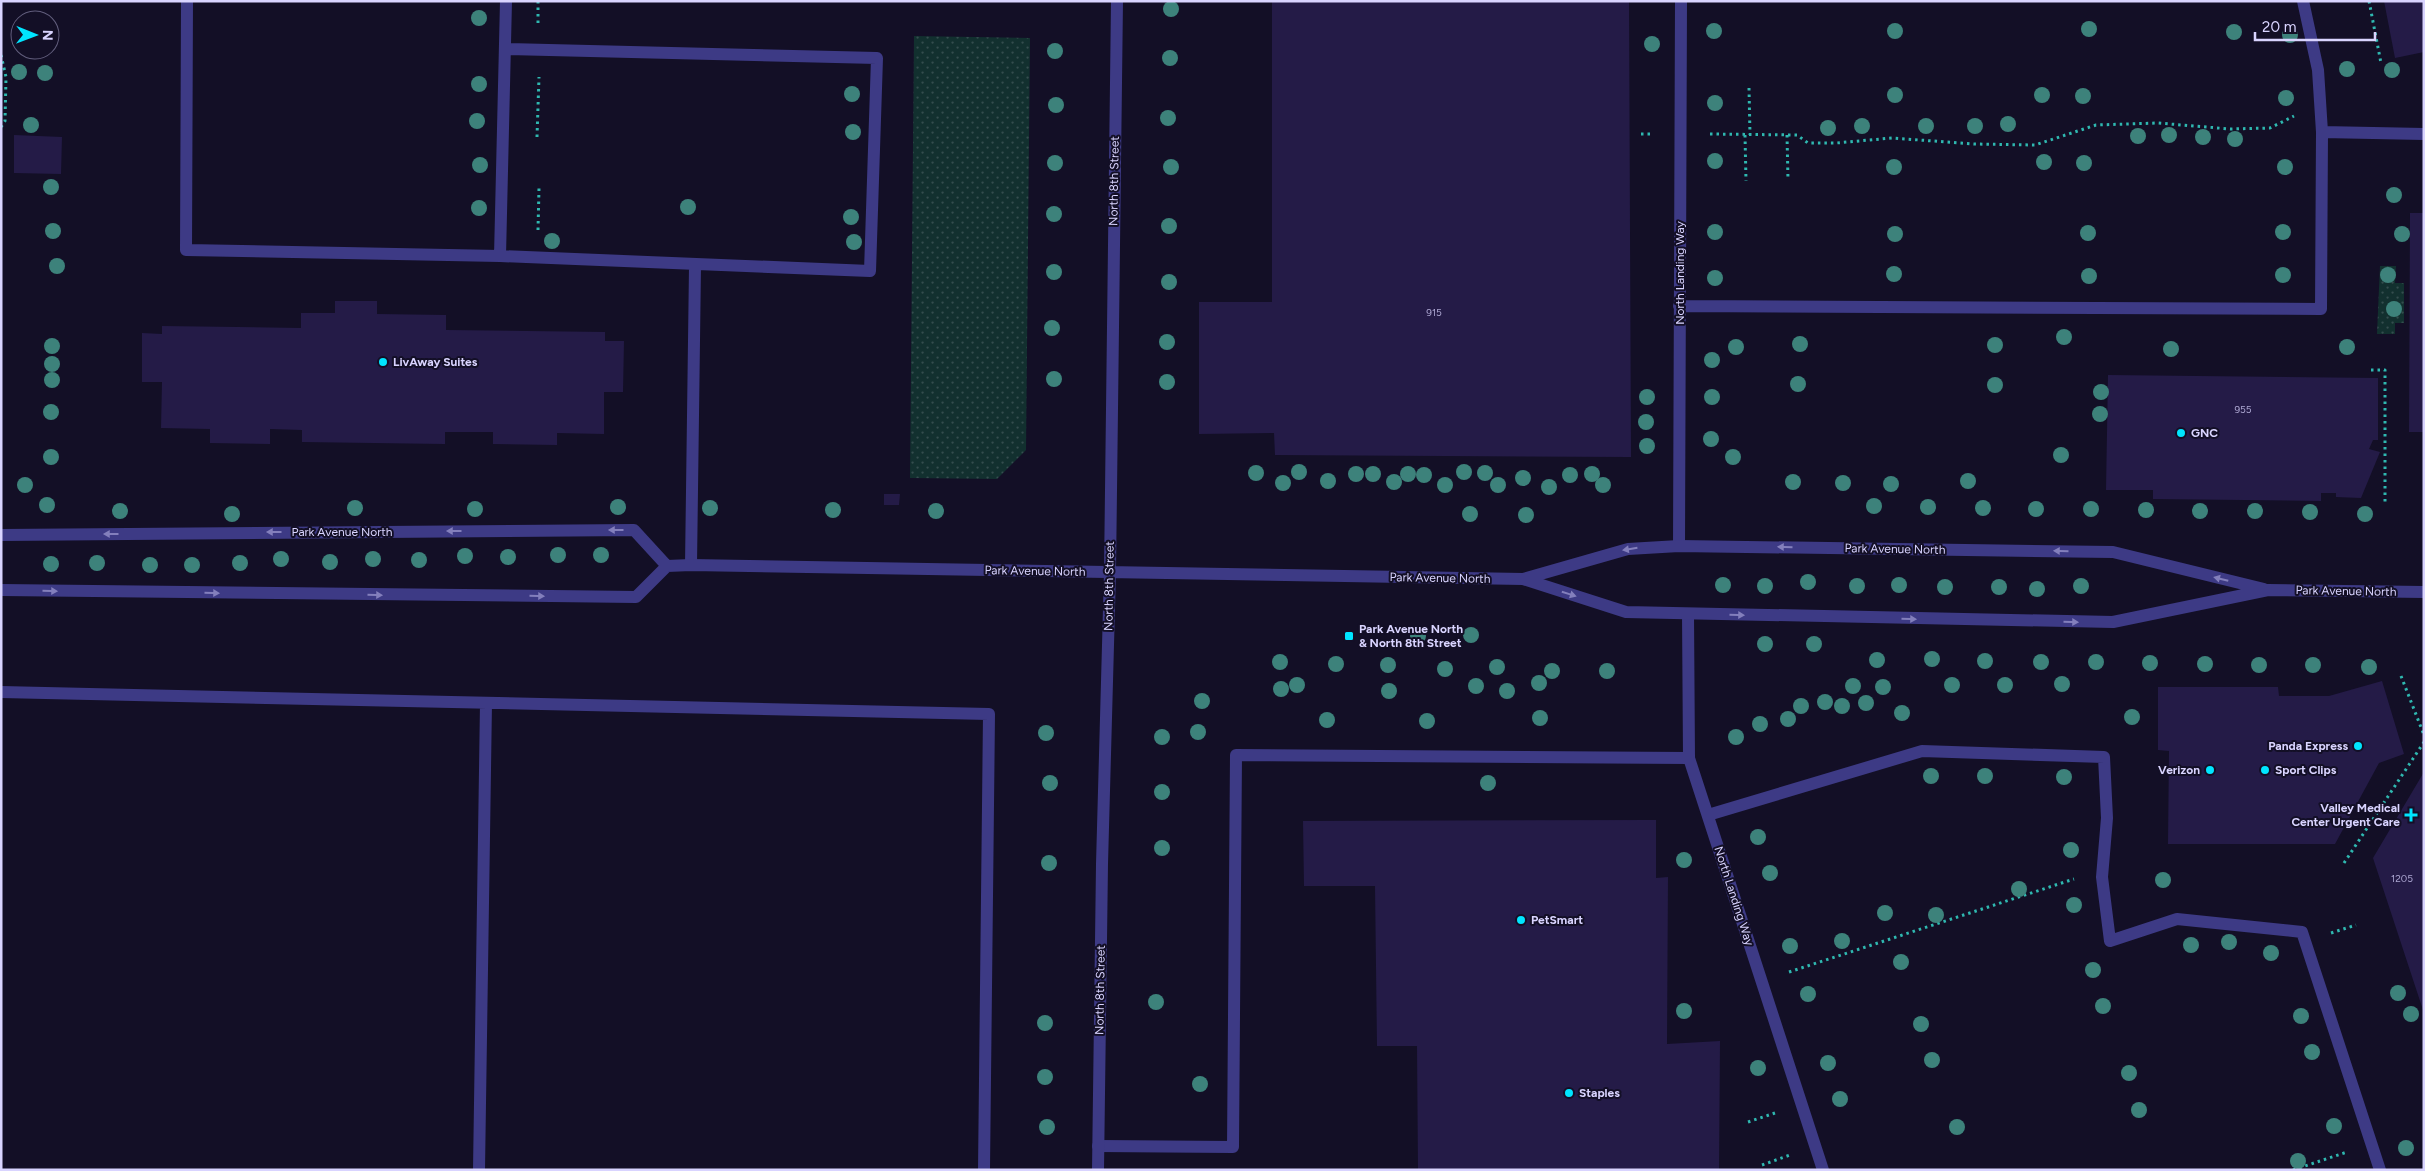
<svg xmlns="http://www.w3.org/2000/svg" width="2425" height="1171" viewBox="0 0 2425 1171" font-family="Figtree,sans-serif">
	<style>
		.grass { fill: url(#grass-dots) }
		.building { fill: #241b47 }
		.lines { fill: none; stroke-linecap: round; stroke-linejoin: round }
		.path { stroke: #2fb8b0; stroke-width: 3; stroke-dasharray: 2.5 4; stroke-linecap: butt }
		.service { stroke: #3d3a85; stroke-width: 12 }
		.tertiary { stroke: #3d3a85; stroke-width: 12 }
		.tree { fill: #3d827b }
		.oneway { fill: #837fbc }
		.poi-dot { fill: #00e5ff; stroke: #130f26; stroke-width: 2 }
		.labels { text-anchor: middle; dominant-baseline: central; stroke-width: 4; stroke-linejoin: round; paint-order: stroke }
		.number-label { font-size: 10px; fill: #aca6d1 }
		.street-label { font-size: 12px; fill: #d9d4ff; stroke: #130f26 }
		.poi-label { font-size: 12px; font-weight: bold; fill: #d9d4ff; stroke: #130f26; text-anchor: start }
	</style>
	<defs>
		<pattern id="grass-dots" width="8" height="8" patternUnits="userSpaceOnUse" patternTransform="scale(1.25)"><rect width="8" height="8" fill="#12302f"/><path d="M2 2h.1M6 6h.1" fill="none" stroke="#344d4e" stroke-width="1.8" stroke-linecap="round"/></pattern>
	</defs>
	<rect width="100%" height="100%" fill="#130f26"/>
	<!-- grass -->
	<path class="grass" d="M914,36L1030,38L1026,450L997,479L910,478Z
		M2380,266H2396L2395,283H2404V323H2395V334H2377Z"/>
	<!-- building -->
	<path class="building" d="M1272,1H1629L1631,457L1275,455L1274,433L1199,434V302H1272Z
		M2384,1H2424V52L2395,58Z
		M14,135L62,137L61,174L14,173Z
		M2410,213H2424V432H2409Z
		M335,301H377V314L446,315V330L605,332V341H624L623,392H604V434L557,433V445L493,444V432H445V444L302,442V430L270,429V444L210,443V429L161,428L162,382H142V333L162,334V326L301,328V313H335Z
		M2108,375L2378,378V440H2373L2369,449L2380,452L2361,498L2336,497V493H2321V501L2153,499V490H2106Z
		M884,494H900L899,505H884Z
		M2382,681L2404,754L2379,763L2335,844H2168L2169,751L2158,750V687H2278L2279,696H2329Z
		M2424,772V1010H2423L2373,858Z
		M1656,820V878L1668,877L1667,1044L1720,1041L1719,1170H1418L1417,1046H1377L1375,886H1304L1303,821Z"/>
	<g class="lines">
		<!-- path -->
		<path class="path" d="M538,1V23
			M2369,1L2381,63
			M1,55L6,77L5,121L1,127
			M1749,88L1750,135
			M1641,134H1654
			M1710,134L1797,135L1808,143H1836L1892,138L1974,144L2035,145L2096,125L2158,123L2230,129L2270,128L2294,116
			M1745,135L1746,181
			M1787,135L1788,180
			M537,137L539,77
			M538,230L539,188
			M2371,370H2385V504
			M2401,676L2424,735
			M2344,863L2424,742
			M2331,933L2356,925
			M1789,972L2074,879
			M1748,1122L1775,1113
			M1762,1165L1790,1155
			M2293,1170L2347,1152"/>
		<!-- service -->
		<path class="service" d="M187,1L186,250L500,256L870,271L877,58L505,49
			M2322,132L2424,134
			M500,256L506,1
			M1679,306L2321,309L2322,132L2318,70L2303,1
			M1679,546L1681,1
			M691,565L695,266
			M1688,614L1689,758L1823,1170
			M1,692L989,714L984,1170
			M1708,815L1922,751L2104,757L2107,818L2102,877L2110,941L2177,919L2302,932L2380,1170
			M1098,1146L1233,1147L1236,755L1689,758
			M479,1170L486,703"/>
		<!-- tertiary -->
		<path class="tertiary" d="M1,535L634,530L667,566
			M1523,579L1628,549L1679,546L2113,552L2264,589
			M1,590L636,597L667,566L691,565L1523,579L1626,612L2113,622L2268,590L2424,592
			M1098,1170L1102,864L1110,572L1117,1"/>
	</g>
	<!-- trees -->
	<g class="tree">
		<circle cx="1171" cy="9" r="8"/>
		<circle cx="479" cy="18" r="8"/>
		<circle cx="2089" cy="29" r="8"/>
		<circle cx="1714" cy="31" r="8"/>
		<circle cx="1895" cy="31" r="8"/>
		<circle cx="2234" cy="32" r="8"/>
		<circle cx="2290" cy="35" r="8"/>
		<circle cx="1652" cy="44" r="8"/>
		<circle cx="1055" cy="51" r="8"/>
		<circle cx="1170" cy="58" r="8"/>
		<circle cx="2347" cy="69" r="8"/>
		<circle cx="2392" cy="70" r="8"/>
		<circle cx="19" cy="72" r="8"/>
		<circle cx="45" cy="73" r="8"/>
		<circle cx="479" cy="84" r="8"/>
		<circle cx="852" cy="94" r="8"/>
		<circle cx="1895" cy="95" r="8"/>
		<circle cx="2042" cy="95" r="8"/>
		<circle cx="2083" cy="96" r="8"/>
		<circle cx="2286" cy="98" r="8"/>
		<circle cx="1715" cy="103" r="8"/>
		<circle cx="1056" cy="105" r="8"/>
		<circle cx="1168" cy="118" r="8"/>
		<circle cx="477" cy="121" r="8"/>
		<circle cx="2008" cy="124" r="8"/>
		<circle cx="31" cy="125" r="8"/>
		<circle cx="1862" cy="126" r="8"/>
		<circle cx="1926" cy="126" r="8"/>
		<circle cx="1975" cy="126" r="8"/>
		<circle cx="1828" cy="128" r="8"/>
		<circle cx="853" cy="132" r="8"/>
		<circle cx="2169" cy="135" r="8"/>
		<circle cx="2138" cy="136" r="8"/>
		<circle cx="2203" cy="137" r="8"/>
		<circle cx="2235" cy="139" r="8"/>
		<circle cx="1715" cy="161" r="8"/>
		<circle cx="2044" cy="162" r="8"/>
		<circle cx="1055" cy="163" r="8"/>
		<circle cx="2084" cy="163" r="8"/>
		<circle cx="480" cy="165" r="8"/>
		<circle cx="1171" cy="167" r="8"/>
		<circle cx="1894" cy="167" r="8"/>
		<circle cx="2285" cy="167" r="8"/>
		<circle cx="51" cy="187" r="8"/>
		<circle cx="2394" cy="195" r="8"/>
		<circle cx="688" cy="207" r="8"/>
		<circle cx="479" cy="208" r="8"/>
		<circle cx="1054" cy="214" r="8"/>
		<circle cx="851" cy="217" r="8"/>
		<circle cx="1169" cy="226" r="8"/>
		<circle cx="53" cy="231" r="8"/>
		<circle cx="1715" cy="232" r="8"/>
		<circle cx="2283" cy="232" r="8"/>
		<circle cx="2088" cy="233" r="8"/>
		<circle cx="1895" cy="234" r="8"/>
		<circle cx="2402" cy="234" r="8"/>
		<circle cx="552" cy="241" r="8"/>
		<circle cx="854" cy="242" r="8"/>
		<circle cx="57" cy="266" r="8"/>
		<circle cx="1054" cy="272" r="8"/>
		<circle cx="1894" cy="274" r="8"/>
		<circle cx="2283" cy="275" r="8"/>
		<circle cx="2388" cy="275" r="8"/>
		<circle cx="2089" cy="276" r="8"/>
		<circle cx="1715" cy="278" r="8"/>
		<circle cx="1169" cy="282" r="8"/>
		<circle cx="2394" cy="309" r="8"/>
		<circle cx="1052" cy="328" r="8"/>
		<circle cx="2064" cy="337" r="8"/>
		<circle cx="1167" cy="342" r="8"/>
		<circle cx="1800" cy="344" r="8"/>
		<circle cx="1995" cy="345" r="8"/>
		<circle cx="52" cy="346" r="8"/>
		<circle cx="1736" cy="347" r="8"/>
		<circle cx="2347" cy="347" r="8"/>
		<circle cx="2171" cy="349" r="8"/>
		<circle cx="1712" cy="360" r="8"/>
		<circle cx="52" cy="364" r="8"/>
		<circle cx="1054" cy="379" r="8"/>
		<circle cx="52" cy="380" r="8"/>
		<circle cx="1167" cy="382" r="8"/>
		<circle cx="1798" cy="384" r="8"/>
		<circle cx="1995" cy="385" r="8"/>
		<circle cx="2101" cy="392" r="8"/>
		<circle cx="1647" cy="397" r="8"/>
		<circle cx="1712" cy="397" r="8"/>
		<circle cx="51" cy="412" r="8"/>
		<circle cx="2100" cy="414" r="8"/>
		<circle cx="1646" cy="422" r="8"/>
		<circle cx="1711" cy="439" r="8"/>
		<circle cx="1647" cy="446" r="8"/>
		<circle cx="2061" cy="455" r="8"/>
		<circle cx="51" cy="457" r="8"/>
		<circle cx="1733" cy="457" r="8"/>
		<circle cx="1299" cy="472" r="8"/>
		<circle cx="1464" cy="472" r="8"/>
		<circle cx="1256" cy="473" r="8"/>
		<circle cx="1485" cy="473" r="8"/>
		<circle cx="1356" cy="474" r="8"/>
		<circle cx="1373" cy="474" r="8"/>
		<circle cx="1408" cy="474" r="8"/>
		<circle cx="1592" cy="474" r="8"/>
		<circle cx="1424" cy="475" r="8"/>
		<circle cx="1570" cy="475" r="8"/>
		<circle cx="1523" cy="478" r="8"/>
		<circle cx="1328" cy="481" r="8"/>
		<circle cx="1968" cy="481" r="8"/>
		<circle cx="1394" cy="482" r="8"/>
		<circle cx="1793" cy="482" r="8"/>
		<circle cx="1283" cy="483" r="8"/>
		<circle cx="1843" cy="483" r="8"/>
		<circle cx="1891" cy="484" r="8"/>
		<circle cx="25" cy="485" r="8"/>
		<circle cx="1445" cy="485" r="8"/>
		<circle cx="1498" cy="485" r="8"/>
		<circle cx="1603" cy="485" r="8"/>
		<circle cx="1549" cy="487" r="8"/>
		<circle cx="47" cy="505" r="8"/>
		<circle cx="1874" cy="506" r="8"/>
		<circle cx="618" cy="507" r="8"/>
		<circle cx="1928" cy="507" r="8"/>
		<circle cx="355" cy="508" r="8"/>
		<circle cx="710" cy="508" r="8"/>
		<circle cx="1983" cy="508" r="8"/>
		<circle cx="475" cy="509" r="8"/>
		<circle cx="2036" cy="509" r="8"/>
		<circle cx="2091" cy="509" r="8"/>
		<circle cx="833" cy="510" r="8"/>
		<circle cx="2146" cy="510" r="8"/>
		<circle cx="120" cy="511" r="8"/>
		<circle cx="936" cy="511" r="8"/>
		<circle cx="2200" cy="511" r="8"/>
		<circle cx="2255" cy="511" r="8"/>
		<circle cx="2310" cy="512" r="8"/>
		<circle cx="232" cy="514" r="8"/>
		<circle cx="1470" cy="514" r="8"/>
		<circle cx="2365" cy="514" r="8"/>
		<circle cx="1526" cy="515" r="8"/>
		<circle cx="558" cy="555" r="8"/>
		<circle cx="601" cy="555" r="8"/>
		<circle cx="465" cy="556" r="8"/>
		<circle cx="508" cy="557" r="8"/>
		<circle cx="281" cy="559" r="8"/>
		<circle cx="373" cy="559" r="8"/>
		<circle cx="419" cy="560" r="8"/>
		<circle cx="330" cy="562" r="8"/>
		<circle cx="97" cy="563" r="8"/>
		<circle cx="240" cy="563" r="8"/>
		<circle cx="51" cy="564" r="8"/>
		<circle cx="150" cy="565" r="8"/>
		<circle cx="192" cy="565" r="8"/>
		<circle cx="1808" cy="582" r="8"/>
		<circle cx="1723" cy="585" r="8"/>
		<circle cx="1899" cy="585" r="8"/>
		<circle cx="1765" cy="586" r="8"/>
		<circle cx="1857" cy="586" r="8"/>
		<circle cx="2081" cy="586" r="8"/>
		<circle cx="1945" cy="587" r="8"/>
		<circle cx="1999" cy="587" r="8"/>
		<circle cx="2037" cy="589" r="8"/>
		<circle cx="1471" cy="635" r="8"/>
		<circle cx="1418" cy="636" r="8"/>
		<circle cx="1765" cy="644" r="8"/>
		<circle cx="1814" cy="644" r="8"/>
		<circle cx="1932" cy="659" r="8"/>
		<circle cx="1877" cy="660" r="8"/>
		<circle cx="1985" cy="661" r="8"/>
		<circle cx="1280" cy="662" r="8"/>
		<circle cx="2041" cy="662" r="8"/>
		<circle cx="2096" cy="662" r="8"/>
		<circle cx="2150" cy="663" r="8"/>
		<circle cx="1336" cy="664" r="8"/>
		<circle cx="2205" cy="664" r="8"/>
		<circle cx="1388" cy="665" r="8"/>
		<circle cx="2259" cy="665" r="8"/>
		<circle cx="2313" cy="665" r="8"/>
		<circle cx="1497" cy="667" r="8"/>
		<circle cx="2369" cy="667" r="8"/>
		<circle cx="1445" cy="669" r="8"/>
		<circle cx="1552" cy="671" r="8"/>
		<circle cx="1607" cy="671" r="8"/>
		<circle cx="1539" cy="683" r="8"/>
		<circle cx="2062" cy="684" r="8"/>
		<circle cx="1297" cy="685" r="8"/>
		<circle cx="1952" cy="685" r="8"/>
		<circle cx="2005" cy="685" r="8"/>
		<circle cx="1476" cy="686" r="8"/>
		<circle cx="1853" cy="686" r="8"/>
		<circle cx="1883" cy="687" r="8"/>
		<circle cx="1281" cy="689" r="8"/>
		<circle cx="1389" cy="691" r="8"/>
		<circle cx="1507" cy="691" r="8"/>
		<circle cx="1202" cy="701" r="8"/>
		<circle cx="1825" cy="702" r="8"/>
		<circle cx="1866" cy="703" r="8"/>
		<circle cx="1801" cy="706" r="8"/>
		<circle cx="1842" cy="706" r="8"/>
		<circle cx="1902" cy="713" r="8"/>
		<circle cx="2132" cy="717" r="8"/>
		<circle cx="1540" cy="718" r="8"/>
		<circle cx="1788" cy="719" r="8"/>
		<circle cx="1327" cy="720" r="8"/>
		<circle cx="1427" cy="721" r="8"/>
		<circle cx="1760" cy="724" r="8"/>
		<circle cx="1198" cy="732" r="8"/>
		<circle cx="1046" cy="733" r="8"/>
		<circle cx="1162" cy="737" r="8"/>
		<circle cx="1736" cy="737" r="8"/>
		<circle cx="1931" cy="776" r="8"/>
		<circle cx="1985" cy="776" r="8"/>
		<circle cx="2064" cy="777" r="8"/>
		<circle cx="1050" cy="783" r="8"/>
		<circle cx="1488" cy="783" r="8"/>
		<circle cx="1162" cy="792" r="8"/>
		<circle cx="1758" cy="837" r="8"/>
		<circle cx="1162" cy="848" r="8"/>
		<circle cx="2071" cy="850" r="8"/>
		<circle cx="1684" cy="860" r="8"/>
		<circle cx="1049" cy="863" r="8"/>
		<circle cx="1770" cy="873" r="8"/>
		<circle cx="2163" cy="880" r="8"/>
		<circle cx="2019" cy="889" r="8"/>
		<circle cx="2074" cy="905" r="8"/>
		<circle cx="1885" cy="913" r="8"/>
		<circle cx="1936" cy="915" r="8"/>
		<circle cx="1842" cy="941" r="8"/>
		<circle cx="2229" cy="942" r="8"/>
		<circle cx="2191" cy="945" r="8"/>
		<circle cx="1790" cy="946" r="8"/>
		<circle cx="2271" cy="953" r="8"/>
		<circle cx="1901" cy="962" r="8"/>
		<circle cx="2093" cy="970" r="8"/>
		<circle cx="2398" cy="993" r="8"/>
		<circle cx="1808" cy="994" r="8"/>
		<circle cx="1156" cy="1002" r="8"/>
		<circle cx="2103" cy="1006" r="8"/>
		<circle cx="1684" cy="1011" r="8"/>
		<circle cx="2411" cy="1014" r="8"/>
		<circle cx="2301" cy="1016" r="8"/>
		<circle cx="1045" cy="1023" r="8"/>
		<circle cx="1921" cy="1024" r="8"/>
		<circle cx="2312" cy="1052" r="8"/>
		<circle cx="1932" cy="1060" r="8"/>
		<circle cx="1828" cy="1063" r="8"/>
		<circle cx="1758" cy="1068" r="8"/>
		<circle cx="2129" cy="1073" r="8"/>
		<circle cx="1045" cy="1077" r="8"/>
		<circle cx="1200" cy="1084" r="8"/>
		<circle cx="1840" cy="1099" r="8"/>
		<circle cx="2139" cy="1110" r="8"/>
		<circle cx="2334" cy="1126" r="8"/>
		<circle cx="1047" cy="1127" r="8"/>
		<circle cx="1957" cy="1127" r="8"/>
		<circle cx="2406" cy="1148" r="8"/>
		<circle cx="2298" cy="1161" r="8"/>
	</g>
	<!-- one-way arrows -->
	<defs><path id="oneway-solid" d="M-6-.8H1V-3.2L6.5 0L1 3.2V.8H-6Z" transform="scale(1.25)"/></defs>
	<g class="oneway">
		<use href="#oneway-solid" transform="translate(616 530) rotate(180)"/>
		<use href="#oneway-solid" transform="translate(454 531) rotate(180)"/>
		<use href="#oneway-solid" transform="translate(274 532) rotate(180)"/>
		<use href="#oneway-solid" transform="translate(111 534) rotate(180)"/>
		<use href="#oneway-solid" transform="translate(1785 547) rotate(-179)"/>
		<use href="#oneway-solid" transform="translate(1630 549) rotate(171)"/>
		<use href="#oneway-solid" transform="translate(2061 551) rotate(-179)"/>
		<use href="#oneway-solid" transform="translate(2221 579) rotate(-166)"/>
		<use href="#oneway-solid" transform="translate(50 591) rotate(1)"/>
		<use href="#oneway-solid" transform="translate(212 593) rotate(1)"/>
		<use href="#oneway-solid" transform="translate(1569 594) rotate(17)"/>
		<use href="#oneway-solid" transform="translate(375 595) rotate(1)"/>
		<use href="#oneway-solid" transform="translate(537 596) rotate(1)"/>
		<use href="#oneway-solid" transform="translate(1737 615) rotate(1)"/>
		<use href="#oneway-solid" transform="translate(1909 619) rotate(1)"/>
		<use href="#oneway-solid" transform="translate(2071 622) rotate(1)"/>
	</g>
	<!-- markers -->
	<g class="poi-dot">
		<circle cx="383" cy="362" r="5"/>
		<circle cx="2181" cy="433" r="5"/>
		<rect x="1344" y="631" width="10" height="10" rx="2.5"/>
		<circle cx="2358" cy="746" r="5"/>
		<circle cx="2210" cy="770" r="5"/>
		<circle cx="2265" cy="770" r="5"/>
		<path d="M2408.5 807.5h5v5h5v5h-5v5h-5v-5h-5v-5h5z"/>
		<circle cx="1521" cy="920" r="5"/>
		<circle cx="1569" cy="1093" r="5"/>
	</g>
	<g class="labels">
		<!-- number labels -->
		<g class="number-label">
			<text x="1434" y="312">915</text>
			<text x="2243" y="409">955</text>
			<text x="2402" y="878">1205</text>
		</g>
		<!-- street labels -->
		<g class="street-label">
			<text transform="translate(1114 181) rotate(-89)">North 8th Street</text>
			<text transform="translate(1680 273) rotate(-90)">North Landing Way</text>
			<text x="342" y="532">Park Avenue North</text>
			<text transform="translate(1895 549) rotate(1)">Park Avenue North</text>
			<text transform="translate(1035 571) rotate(1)">Park Avenue North</text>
			<text transform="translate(1440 578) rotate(1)">Park Avenue North</text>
			<text transform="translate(1109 586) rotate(-89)">North 8th Street</text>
			<text transform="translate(2346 591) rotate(1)">Park Avenue North</text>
			<text transform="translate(1734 896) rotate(72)">North Landing Way</text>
			<text transform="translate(1100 990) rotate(-89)">North 8th Street</text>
		</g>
		<!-- poi labels -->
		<g class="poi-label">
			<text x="393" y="362">LivAway Suites</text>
			<text x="2191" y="433">GNC</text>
			<text x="1359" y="629">Park Avenue North<tspan x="1359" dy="14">&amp; North 8th Street</tspan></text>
			<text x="2348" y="746" text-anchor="end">Panda Express</text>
			<text x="2200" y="770" text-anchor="end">Verizon</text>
			<text x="2275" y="770">Sport Clips</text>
			<text x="2400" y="808" text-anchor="end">Valley Medical<tspan x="2400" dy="14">Center Urgent Care</tspan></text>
			<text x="1531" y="920">PetSmart</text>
			<text x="1579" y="1093">Staples</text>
		</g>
	</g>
	<!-- border -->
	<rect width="2425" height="1171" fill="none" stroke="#d9d4ff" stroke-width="5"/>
	<!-- north arrow -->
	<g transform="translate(35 35) rotate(91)"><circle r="24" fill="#130f26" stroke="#625e7d"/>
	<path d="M0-4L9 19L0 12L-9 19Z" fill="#00e5ff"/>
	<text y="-8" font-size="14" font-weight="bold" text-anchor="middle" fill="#d9d4ff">N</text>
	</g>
	<!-- scale -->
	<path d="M2255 32v8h120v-8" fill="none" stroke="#d9d4ff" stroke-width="2.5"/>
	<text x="2262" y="32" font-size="15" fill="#d9d4ff" stroke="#130f26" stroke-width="4" paint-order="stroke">20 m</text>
</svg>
